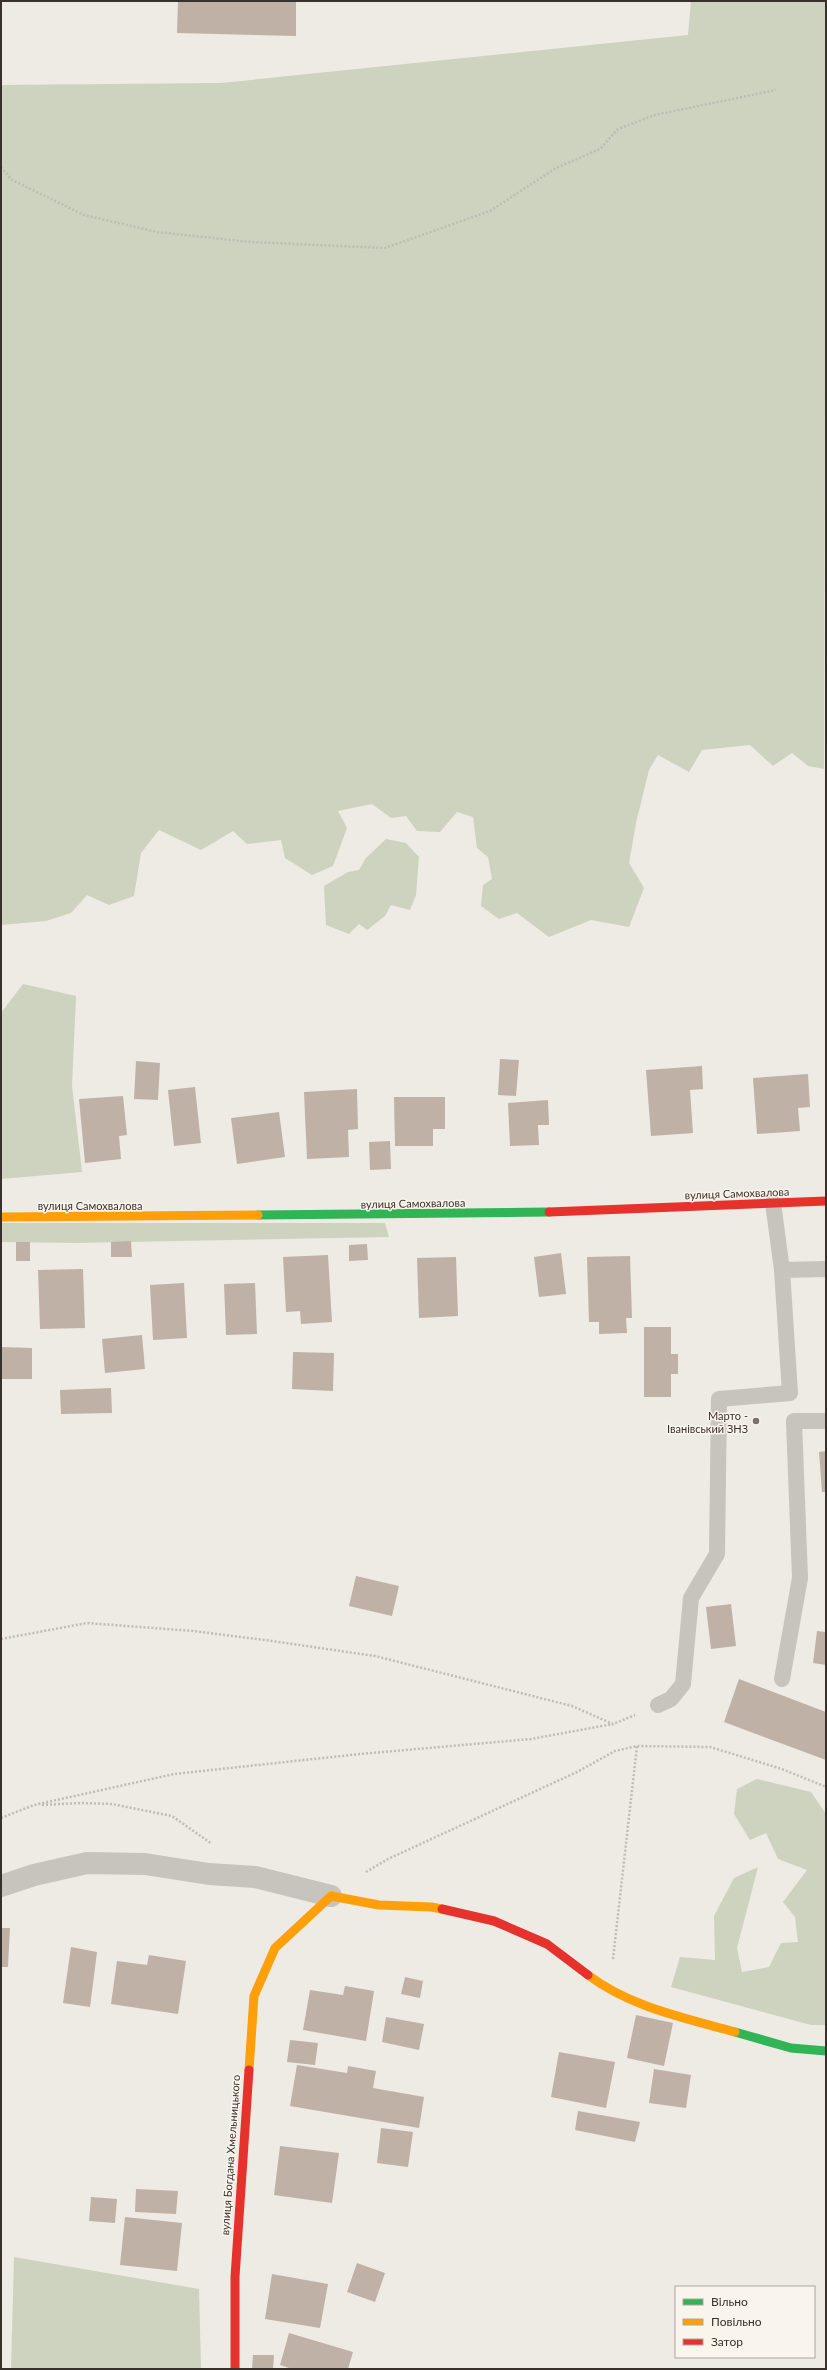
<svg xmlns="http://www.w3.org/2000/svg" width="827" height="2370" viewBox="0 0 827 2370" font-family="Lato,sans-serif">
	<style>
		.green { fill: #cdd3bf }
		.building { fill: #c0b1a6 }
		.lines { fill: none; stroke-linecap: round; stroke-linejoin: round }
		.path { stroke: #c0bbb5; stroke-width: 2.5; stroke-dasharray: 2 2; stroke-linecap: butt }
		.lane { stroke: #c7c3bd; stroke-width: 16 }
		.street { stroke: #c7c3bd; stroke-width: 22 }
		.fast { stroke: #30b455; stroke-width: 9 }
		.slow { stroke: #ff9f0a; stroke-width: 9 }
		.jam { stroke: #e5322d; stroke-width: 9 }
		.poi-dot { fill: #78716b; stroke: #faf5ec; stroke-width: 1.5 }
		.labels { text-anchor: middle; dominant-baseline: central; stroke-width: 3; stroke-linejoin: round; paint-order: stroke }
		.street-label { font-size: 11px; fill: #38302a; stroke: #faf5ec }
		.poi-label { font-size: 11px; fill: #38302a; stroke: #faf5ec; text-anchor: end }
	</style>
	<rect width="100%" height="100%" fill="#eeeae4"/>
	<!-- green -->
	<path class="green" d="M691,1H826L824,769L808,766L792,753L773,766L750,745L702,750L689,772L658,755L649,770L636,823L629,863L644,888L629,927L591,920L549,937L517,913L499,919L481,906L483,885L492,879L488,857L477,848L473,817L457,812L440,832L417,831L406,816L391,818L372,804L338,811L347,828L333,866L312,875L285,858L281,840L247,844L233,831L201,850L159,830L141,853L134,896L109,905L87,895L71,913L46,921L1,925V85L221,83L688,35Z
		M386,839L406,843L419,857L416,895L410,910L391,905L385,916L367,930L359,924L349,934L326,925L324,886L348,872L359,870L366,858Z
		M23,984L76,996L72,1086L82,1172L1,1179V1013Z
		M1,1223H385L389,1237L75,1243L1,1242Z
		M757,1779L811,1792L826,1814V2025H811L671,1987L680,1957L715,1960L714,1916L734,1878L758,1867L737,1948L742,1972L769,1967L781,1943L798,1942L795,1917L783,1902L807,1870L778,1859L766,1833L750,1840L734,1814L737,1789Z
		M14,2257L199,2289L201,2369H11Z"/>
	<!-- building -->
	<path class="building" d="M178,1H296V36L177,33Z
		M500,1059L519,1060L516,1096L498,1095Z
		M136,1061L160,1063L158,1100L134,1099Z
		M702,1066L703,1089L690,1090L693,1133L651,1136L646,1070Z
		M808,1074L810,1107L798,1108L800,1131L757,1134L753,1078Z
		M195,1087L201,1143L174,1146L168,1090Z
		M357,1089L358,1129L348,1130L349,1157L307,1159L304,1092Z
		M123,1096L127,1135L119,1136L121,1159L85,1163L79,1099Z
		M394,1097H445V1129H433V1146H395Z
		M548,1100L549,1125H538L539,1145L510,1146L508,1103Z
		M279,1112L285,1157L237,1164L231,1118Z
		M390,1141L391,1169L370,1170L369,1142Z
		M131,1241L132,1257H111V1242Z
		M16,1242H30V1261H16Z
		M367,1244L368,1260L349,1261V1245Z
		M561,1253L566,1294L539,1297L534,1257Z
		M328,1255L332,1322L301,1324L300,1311L286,1312L283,1257Z
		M630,1256L632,1318H626L627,1333L599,1334V1322H589L587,1257Z
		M456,1257L458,1316L419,1318L417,1258Z
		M83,1269L85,1328L40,1329L38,1270Z
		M184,1283L187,1338L153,1340L150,1285Z
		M255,1283L257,1334L226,1335L224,1284Z
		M644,1327H671V1354H678V1374H671V1397H644Z
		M142,1335L145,1369L105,1373L102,1339Z
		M1,1347L32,1348V1379H1Z
		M293,1352L334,1353L333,1391L292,1389Z
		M111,1388L112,1413L61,1414L60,1390Z
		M826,1451V1492H822L819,1452Z
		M356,1576L399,1586L392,1616L349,1606Z
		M731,1604L736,1646L711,1649L706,1607Z
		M817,1631L826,1632V1665L813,1663Z
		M739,1679L826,1712V1760L724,1722Z
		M1,1928H10L8,1967H1Z
		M71,1947L97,1952L90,2007L63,2003Z
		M149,1955L186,1961L178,2014L111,2004L117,1961L147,1965Z
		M405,1977L423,1981L420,1998L401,1994Z
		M345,1986L374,1991L366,2041L303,2030L310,1990L343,1995Z
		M636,2015L673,2023L664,2066L627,2058Z
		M386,2017L424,2024L419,2050L382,2042Z
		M290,2040L318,2043L315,2065L287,2062Z
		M559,2052L615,2062L606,2108L551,2097Z
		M297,2065L347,2073L348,2066L376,2071L373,2088L424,2097L419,2128L290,2106Z
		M654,2069L691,2075L686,2108L649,2103Z
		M578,2111L640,2122L635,2142L575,2130Z
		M381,2128L413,2132L408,2167L377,2163Z
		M280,2146L339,2153L332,2203L274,2195Z
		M136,2189L178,2191L176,2214L135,2212Z
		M91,2197L117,2199L115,2223L89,2221Z
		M125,2217L182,2223L177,2271L120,2265Z
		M357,2263L385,2273L375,2302L347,2292Z
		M272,2274L328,2284L320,2328L265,2319Z
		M289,2333L353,2352L348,2369H292L280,2365Z
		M253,2355H274L273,2369H252Z"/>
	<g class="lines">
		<!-- path -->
		<path class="path" d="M1,167L12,180L84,215L157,232L250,242L385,248L490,211L556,168L600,149L618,129L655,115L776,90
			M1,1639L87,1623L193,1631L272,1641L375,1656L572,1706L613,1724L635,1715
			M42,1805L81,1803L112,1804L172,1816L212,1844
			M1,1818L34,1805L174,1774L360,1754L531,1739L613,1724
			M366,1872L388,1859L577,1772L615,1751L637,1746L710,1747L782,1769L826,1787
			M613,1959L637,1746"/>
		<!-- lane -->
		<path class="lane" d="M773,1203L782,1270
			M782,1679L800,1578L794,1421H826
			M658,1705L671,1699L683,1684L691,1598L717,1554L719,1399L790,1393L782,1270L826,1269"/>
		<!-- street -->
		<path class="street" d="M1,1886L34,1875L87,1863L145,1864L209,1874L255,1877L331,1896"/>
		<!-- fast -->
		<path class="fast" d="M258,1215L549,1212
			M735,2032L791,2048L826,2051"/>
		<!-- slow -->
		<path class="slow" d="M1,1217L258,1215
			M588,1975C630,2007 685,2018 735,2032
			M249,2070L254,1996L275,1948L331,1896L379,1905L431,1907L442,1909"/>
		<!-- jam -->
		<path class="jam" d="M549,1212L826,1201
			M442,1909L494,1921L547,1944L588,1975
			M235,2369V2277L249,2070"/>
	</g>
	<!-- markers -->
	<circle class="poi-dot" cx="756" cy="1421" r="4"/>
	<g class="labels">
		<!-- street labels -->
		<g class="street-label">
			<text transform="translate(737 1193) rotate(-2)">вулиця Самохвалова</text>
			<text transform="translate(413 1203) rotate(-1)">вулиця Самохвалова</text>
			<text x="90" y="1205">вулиця Самохвалова</text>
			<text transform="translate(230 2155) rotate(-86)">вулиця Богдана Хмельницького</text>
		</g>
		<!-- poi labels -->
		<g class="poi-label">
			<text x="748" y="1415">Марто -<tspan x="748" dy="13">Іванівський ЗНЗ</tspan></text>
		</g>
	</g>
	<!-- border -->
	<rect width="827" height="2370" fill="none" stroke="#38302a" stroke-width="4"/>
	<!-- legend -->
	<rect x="675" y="2286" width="140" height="72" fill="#faf5ec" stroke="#aca69e"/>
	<rect x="683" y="2299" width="20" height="6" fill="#30b455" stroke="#aca69e"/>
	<text x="711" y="2306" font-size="12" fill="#38302a">Вільно</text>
	<rect x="683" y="2319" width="20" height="6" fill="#ff9f0a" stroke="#aca69e"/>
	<text x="711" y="2326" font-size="12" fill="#38302a">Повільно</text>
	<rect x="683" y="2339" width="20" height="6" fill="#e5322d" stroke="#aca69e"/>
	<text x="711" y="2346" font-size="12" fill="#38302a">Затор</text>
</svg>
